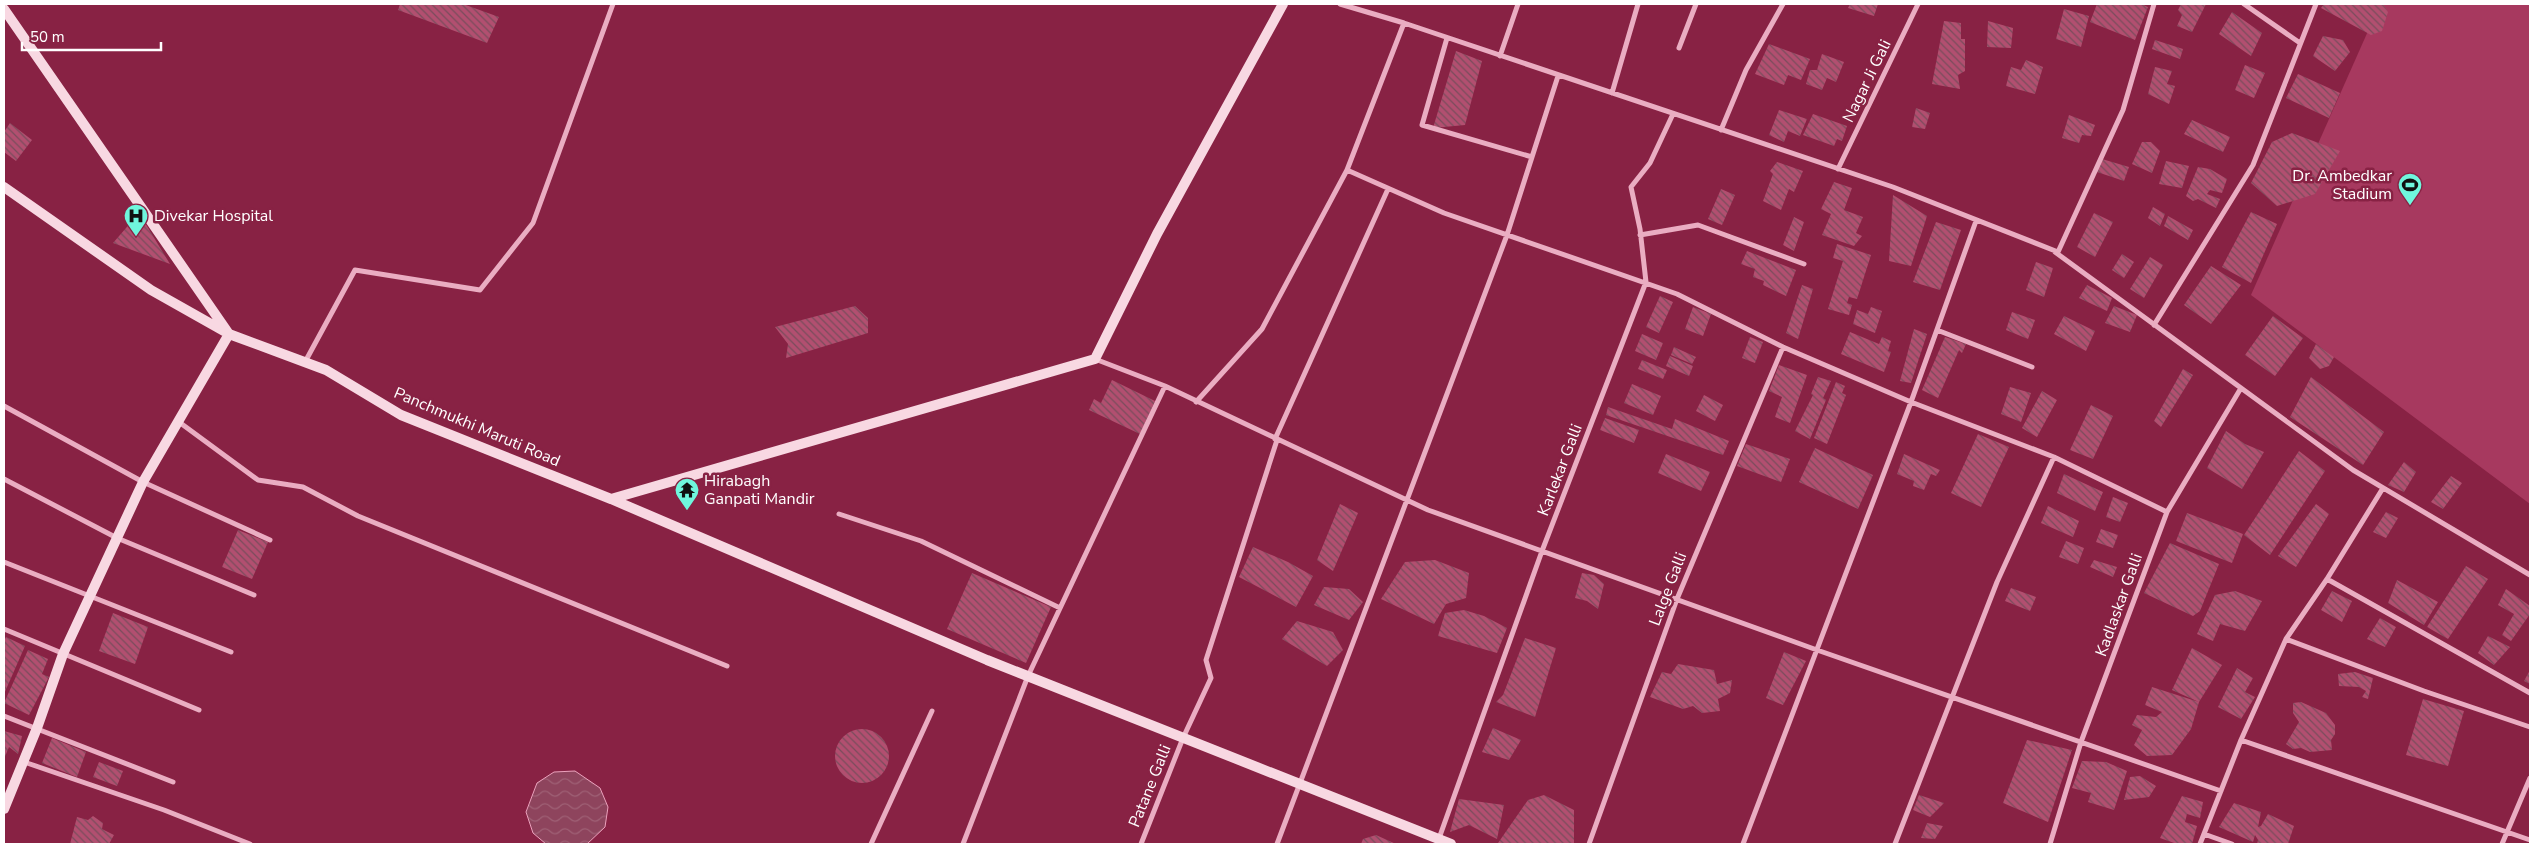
<svg xmlns="http://www.w3.org/2000/svg" width="2534" height="848" viewBox="0 0 2534 848" font-family="'Nunito Sans',sans-serif">
	<style>
		.green { fill: #a7395f }
		.water { fill: url(#water-waves); stroke: #eba1bc }
		.building { fill: url(#building-back-hatch) }
		.lines { fill: none; stroke-linecap: round; stroke-linejoin: round }
		.street { stroke: #eaadc2; stroke-width: 5 }
		.secondary { stroke: #f8d8e2; stroke-width: 10 }
		.labels { text-anchor: middle; dominant-baseline: central; stroke-width: 5; stroke-linejoin: round; paint-order: stroke }
		.street-label { font-size: 16px; fill: #fff; stroke: #824 }
		.poi-label { font-size: 16px; fill: #fff; stroke: #824; text-anchor: start }
	</style>
	<defs>
		<pattern id="water-waves" width="16" height="10" patternUnits="userSpaceOnUse" patternTransform="scale(1.25)"><rect width="16" height="10" fill="#8e445d"/><path d="M0 5q4-4 8 0t8 0" fill="none" stroke="#9f6075"/></pattern>
		<pattern id="building-back-hatch" width="6" height="6" patternUnits="userSpaceOnUse" patternTransform="scale(1.25)"><rect width="6" height="6" fill="#b24f70"/><path d="M-1 5l2 2M0 0l6 6M5-1l2 2" fill="none" stroke="#7a4d5c"/></pattern>
	</defs>
	<rect width="100%" height="100%" fill="#824"/>
	<!-- green -->
	<path class="green" d="M2380,4H2530V504L2251,295Z"/>
	<!-- water -->
	<path class="water" d="M575,771L600,788L608,807L605,827L587,844H546L533,833L526,812L537,783L554,772Z"/>
	<!-- building -->
	<path class="building" d="M400,4H463L499,17L487,43L398,10Z
		M1850,4H1878L1874,16L1848,8Z
		M2097,4H2141L2148,7L2135,40L2090,22Z
		M2181,4H2206L2192,32L2177,26L2182,15L2178,10Z
		M2324,4H2383L2388,12L2382,31L2371,35L2321,8Z
		M2064,9L2089,16L2081,47L2056,39Z
		M2232,12L2262,33L2251,56L2219,34Z
		M1944,21L1961,23V39H1965V71L1958,75L1960,89L1932,84Z
		M1988,21L2013,28L2011,48L1987,47Z
		M2323,36L2343,40L2350,52L2335,71L2313,56Z
		M2155,40L2183,49L2180,59L2152,49Z
		M1769,44L1810,59L1801,80L1788,75L1784,85L1755,74Z
		M1456,51L1482,61L1465,125L1433,128Z
		M1822,54L1844,62L1836,82L1827,78L1822,90L1806,84L1810,70H1817Z
		M2026,60L2043,67L2035,94L2006,86L2011,67L2021,70Z
		M2245,65L2265,73L2254,98L2235,90Z
		M2155,67L2172,71L2167,84L2175,86L2169,104L2148,94Z
		M2298,74L2340,93L2329,118L2286,98Z
		M1916,108L1930,113L1925,129L1912,127Z
		M1779,110L1807,119L1800,136L1788,131L1784,142L1769,135Z
		M1813,114L1847,126L1842,141L1837,139L1834,146L1803,135Z
		M2069,115L2095,125L2091,136L2082,135L2079,143L2062,138Z
		M2192,120L2230,137L2223,152L2184,134Z
		M10,123L32,140L16,161L4,152V132Z
		M2292,133L2340,151L2315,194L2277,206L2251,183L2272,142Z
		M2142,142H2151L2160,151L2152,173L2132,164Z
		M2102,159L2129,167L2124,181L2097,172Z
		M2166,161L2189,166L2182,188L2159,184Z
		M1777,162L1803,171L1794,192L1789,189L1781,210L1763,201L1773,174L1770,171Z
		M2198,167L2210,169L2227,179L2222,193L2210,190L2207,194L2220,199L2216,208L2198,199L2193,201L2186,196Z
		M1834,182L1852,188L1844,210L1863,217L1856,233L1862,236L1854,246L1822,235L1831,214L1821,209Z
		M1721,189L1735,195L1722,225L1708,219Z
		M1893,195L1927,216L1911,266L1889,261Z
		M2153,207L2165,214L2160,226L2148,218Z
		M2251,212L2277,224L2251,283L2222,267Z
		M139,213L170,264L113,243Z
		M2094,213L2113,222L2095,257L2077,247Z
		M2168,216L2193,230L2188,240L2164,226Z
		M1794,217L1804,222L1794,251L1783,245Z
		M1936,222L1961,230L1940,290L1913,282Z
		M1837,244L1871,255L1857,299L1849,297L1847,303L1852,305L1849,315L1828,309L1843,261L1833,258Z
		M1747,251L1796,270L1786,296L1763,285L1764,281L1753,277L1755,269L1741,264Z
		M2122,254L2134,262L2124,278L2112,270Z
		M2150,257L2163,265L2144,298L2130,289Z
		M2036,262L2053,268L2044,297L2026,290Z
		M2211,266L2241,285L2211,324L2184,305Z
		M1802,285L1813,289L1798,339L1786,333Z
		M2087,285L2112,298L2107,311L2079,298Z
		M1660,296L1673,302L1659,333L1646,327Z
		M855,306L868,318V333L786,358L788,344L775,327Z
		M2114,306L2137,315L2130,332L2105,323Z
		M1693,307L1711,314L1703,336L1685,329Z
		M1871,307L1882,311L1875,333L1853,324L1857,310L1868,314Z
		M2012,312L2035,320L2028,339L2006,330Z
		M2064,316L2095,331L2086,351L2054,334Z
		M2273,316L2303,338L2275,376L2245,355Z
		M1914,329L1927,334L1911,383L1900,381Z
		M1850,332L1879,344L1882,337L1891,341L1888,351L1891,352L1884,372L1841,354Z
		M1642,334L1663,343L1656,360L1635,351Z
		M1750,337L1763,342L1755,363L1742,358Z
		M1945,337L1966,344L1962,353L1959,350L1938,398L1922,390Z
		M2316,344L2334,357L2329,366L2320,369L2309,358Z
		M1674,347L1696,357L1692,364L1671,355Z
		M1670,356L1693,366L1689,376L1666,366Z
		M1642,360L1667,370L1663,379L1638,369Z
		M1779,365L1807,375L1790,423L1775,417L1782,397L1769,391Z
		M2183,369L2193,375L2161,427L2154,421Z
		M1818,377L1831,381L1823,398L1826,400L1810,439L1795,431L1813,395L1811,394Z
		M2311,377L2384,432L2363,465L2290,417Z
		M1112,380L1155,401L1140,434L1089,410L1094,399L1101,403Z
		M1836,382L1845,386L1842,393L1846,395L1827,444L1814,438Z
		M1632,384L1661,396L1653,415L1624,403Z
		M2010,387L2031,393L2021,422L2001,414Z
		M2042,391L2057,400L2037,437L2022,428Z
		M1704,395L1723,405L1715,421L1696,411Z
		M2091,405L2113,416L2093,459L2070,450Z
		M1608,407L1672,429L1675,419L1729,441L1723,455L1606,415Z
		M1605,418L1639,430L1634,443L1600,430Z
		M2226,431L2245,444L2264,452L2242,489L2207,468Z
		M1978,434L2009,447L1981,507L1951,493Z
		M1746,444L1790,459L1781,482L1737,466Z
		M1815,448L1873,475L1858,509L1799,482Z
		M2299,451L2325,471L2270,555L2244,535Z
		M1666,454L1710,472L1701,491L1658,473Z
		M1904,454L1940,470L1936,476L1931,474L1924,490L1913,486L1914,481L1897,474Z
		M2404,462L2416,472L2404,492L2388,485Z
		M2064,474L2103,492L2095,511L2057,493Z
		M2451,476L2462,483L2443,509L2431,502Z
		M2113,497L2128,503L2120,522L2106,517Z
		M1340,504L1358,513L1333,571L1317,560Z
		M2316,504L2329,514L2296,567L2278,556Z
		M2048,506L2079,521L2073,537L2041,523Z
		M2386,512L2398,518L2386,538L2373,532Z
		M2187,513L2243,534L2232,563L2176,541Z
		M2101,529L2118,535L2113,548L2096,542Z
		M238,530L268,542L252,579L222,567Z
		M2066,541L2084,548L2078,564L2059,557Z
		M2170,543L2219,564L2200,611L2193,616L2144,593Z
		M1253,547L1288,562L1313,576L1296,607L1239,577Z
		M1435,560L1469,573L1466,598L1446,604L1434,624L1381,599L1405,562Z
		M2094,560L2117,567L2113,577L2090,567Z
		M2466,566L2488,579L2448,639L2427,627Z
		M972,573L1051,607L1026,663L947,629Z
		M1582,573L1594,575L1604,584L1598,609L1587,601L1575,598Z
		M2397,580L2438,602L2424,625L2388,603Z
		M1324,587L1349,589L1363,602L1349,620L1314,605Z
		M2011,588L2036,597L2030,611L2005,601Z
		M2506,589L2530,606V614L2511,641L2502,635L2514,614L2498,605Z
		M2235,591L2262,601L2245,631L2220,624L2213,641L2197,634L2215,595Z
		M2332,591L2352,601L2342,622L2321,610Z
		M1464,610L1484,616L1507,628L1497,653L1438,636L1445,613Z
		M113,613L148,627L135,664L99,651Z
		M2380,618L2396,627L2385,647L2367,639Z
		M1297,621L1333,632L1343,650L1327,666L1282,639Z
		M2488,636L2510,647L2494,665L2478,653Z
		M6,637L25,646L4,694V641Z
		M1525,638L1556,648L1535,717L1496,702L1503,695Z
		M2192,648L2222,665L2199,702L2172,690Z
		M28,650L48,659L42,674L49,677L29,715L4,703Z
		M1784,652L1806,661L1783,705L1766,698Z
		M1678,664L1714,670L1717,684L1732,680L1730,693L1718,699L1720,711L1702,713L1693,706L1683,709L1650,697L1662,672L1671,674Z
		M2237,668L2253,678L2245,692L2255,697L2241,719L2218,707Z
		M2530,670V684L2524,681Z
		M2355,672L2373,678L2368,699L2362,697L2366,691L2359,687L2339,686L2338,674Z
		M2152,687L2199,702L2191,729L2172,755L2147,756L2134,745L2142,730L2132,725L2137,715L2156,717L2162,712L2145,705Z
		M2423,699L2464,711L2448,766L2406,755Z
		M2301,702L2326,713L2335,725V734L2331,740L2332,750L2310,752L2301,748L2293,749L2286,744L2299,722L2293,713V703Z
		M1493,728L1521,740L1509,760L1482,752Z
		M835 756a27 27 0 1 1 54 0a27 27 0 1 1-54 0Z
		M4,731L22,736L18,754L9,747L4,759Z
		M52,738L86,752L77,777L42,763Z
		M2027,740L2072,750L2048,822L2003,803Z
		M2082,761L2106,762L2127,771L2114,810L2088,802L2091,793L2072,788Z
		M99,762L123,771L117,786L93,777Z
		M2140,776L2156,786L2149,797L2124,800L2130,777Z
		M1544,795L1574,810V844L1498,843L1528,800Z
		M1919,795L1944,803L1930,817L1913,810Z
		M2182,796L2203,802L2200,818L2187,814L2185,822L2197,826L2192,844H2177L2160,838Z
		M1459,799L1504,805L1497,839L1469,825L1450,832Z
		M2234,803L2261,812L2258,827L2261,826L2268,814L2294,826L2288,844H2257L2258,840L2255,835L2253,842L2219,827Z
		M93,816L103,823L102,829L114,835L109,844H70L77,817L88,820Z
		M1927,823L1943,826L1935,839L1921,838Z
		M1376,835L1396,844H1361L1363,839Z"/>
	<g class="lines">
		<!-- street -->
		<path class="street" d="M1340,4L1404,23L1893,187L2058,252H2055L2353,470L2530,575
			M2244,4L2300,43
			M1447,38L1422,125L1532,157
			M1679,48L1696,4
			M1500,56L1518,4
			M1612,93L1638,4
			M1721,130L1746,70L1783,4
			M1838,169L1918,4
			M1347,170L1444,213L1677,294L1783,347L1911,402L2054,457L2167,512
			M1640,235L1698,225L1804,264
			M2058,252L2123,110L2154,4
			M2154,325L2253,165L2316,4
			M1937,330L2032,367
			M1095,359L1165,386L1428,510L1817,650L2221,791
			M305,362L355,270L480,290L533,223L613,4
			M1196,402L1262,329L1347,170L1404,23
			M4,406L143,482L270,540
			M179,422L258,480L303,487L358,516L727,666
			M1275,439L1388,189
			M4,479L117,538L254,595
			M839,514L921,541L1060,608
			M4,562L231,652
			M2327,579L2530,693
			M4,629L199,710
			M2286,639L2424,691L2530,727
			M4,716L173,782
			M2241,740L2286,639L2327,579L2383,488
			M24,762L164,810L250,844
			M2204,834L2232,844
			M871,844L932,711
			M963,844L1028,676L1165,386
			M1141,844L1183,738L1211,678L1206,660L1277,440
			M1277,844L1507,235L1558,76
			M1437,844L1542,551L1646,282L1640,229L1631,187L1650,163L1673,114
			M1589,844L1677,599L1783,347
			M1743,844L1911,402L1976,221
			M1895,844L1997,582L2054,457
			M2050,844L2081,742L2167,512L2241,388
			M2200,844L2241,740L2530,840
			M2502,844L2530,778"/>
		<!-- secondary -->
		<path class="secondary" d="M4,9L229,334L326,370L401,415L611,499L987,660L1451,844
			M4,187L151,290L229,334L143,482L63,654L37,728L4,809
			M611,499L1095,359L1157,234L1283,4"/>
	</g>
	<!-- icons -->
	<defs>
		<symbol id="stadium-pin" viewBox="-11 -11 22 30"><path d="M0 17L-7.5 6A9.5 9.5 0 1 1 7.5 6Z" fill="#6ff6dd" stroke="#824"/><path d="M0-5a6.5 5 0 1 0 0 10a6.5 5 0 1 0 0-10ZM-3.5-1.8h7v3.6h-7Z" fill="#111"/></symbol>
		<symbol id="hospital-pin" viewBox="-11 -11 22 30"><path d="M0 17L-7.5 6A9.5 9.5 0 1 1 7.5 6Z" fill="#6ff6dd" stroke="#824"/><path d="M-5-5h3v3.5h4V-5h3V5h-3V1.5h-4V5h-3Z" fill="#111"/></symbol>
		<symbol id="temple-pin" viewBox="-11 -11 22 30"><path d="M0 17L-7.5 6A9.5 9.5 0 1 1 7.5 6Z" fill="#6ff6dd" stroke="#824"/><path d="M0-6L5-2H3V0L6.5 2.5H4V6H1.5V3h-3V6H-4V2.5H-6.5L-3 0V-2H-5Z" fill="#111"/></symbol>
	</defs>
	<g fill-rule="evenodd">
		<use href="#stadium-pin" x="2396" y="171" width="28" height="38"/>
		<use href="#hospital-pin" x="122" y="202" width="28" height="38"/>
		<use href="#temple-pin" x="673" y="476" width="28" height="38"/>
	</g>
	<g class="labels">
		<!-- street labels -->
		<g class="street-label">
			<text transform="translate(1867 81) rotate(-64)">Nagar Ji Gali</text>
			<text transform="translate(477 427) rotate(23)">Panchmukhi Maruti Road</text>
			<text transform="translate(1560 470) rotate(-69)">Karlekar Galli</text>
			<text transform="translate(1668 589) rotate(-69)">Lalge Galli</text>
			<text transform="translate(2119 605) rotate(-70)">Kadlaskar Galli</text>
			<text transform="translate(1150 786) rotate(-68)">Patane Galli</text>
		</g>
		<!-- poi labels -->
		<g class="poi-label">
			<text x="2392" y="176" text-anchor="end">Dr. Ambedkar<tspan x="2392" dy="18">Stadium</tspan></text>
			<text x="154" y="216">Divekar Hospital</text>
			<text x="704" y="481">Hirabagh<tspan x="704" dy="18">Ganpati Mandir</tspan></text>
		</g>
	</g>
	<!-- border -->
	<rect width="2534" height="848" fill="none" stroke="#ffffff" stroke-width="10"/>
	<!-- scale -->
	<path d="M22 42v8h139v-8" fill="none" stroke="#ffffff" stroke-width="2.5"/>
	<text x="30" y="42" font-size="15" fill="#ffffff" stroke="#882244" stroke-width="4" paint-order="stroke">50 m</text>
</svg>
